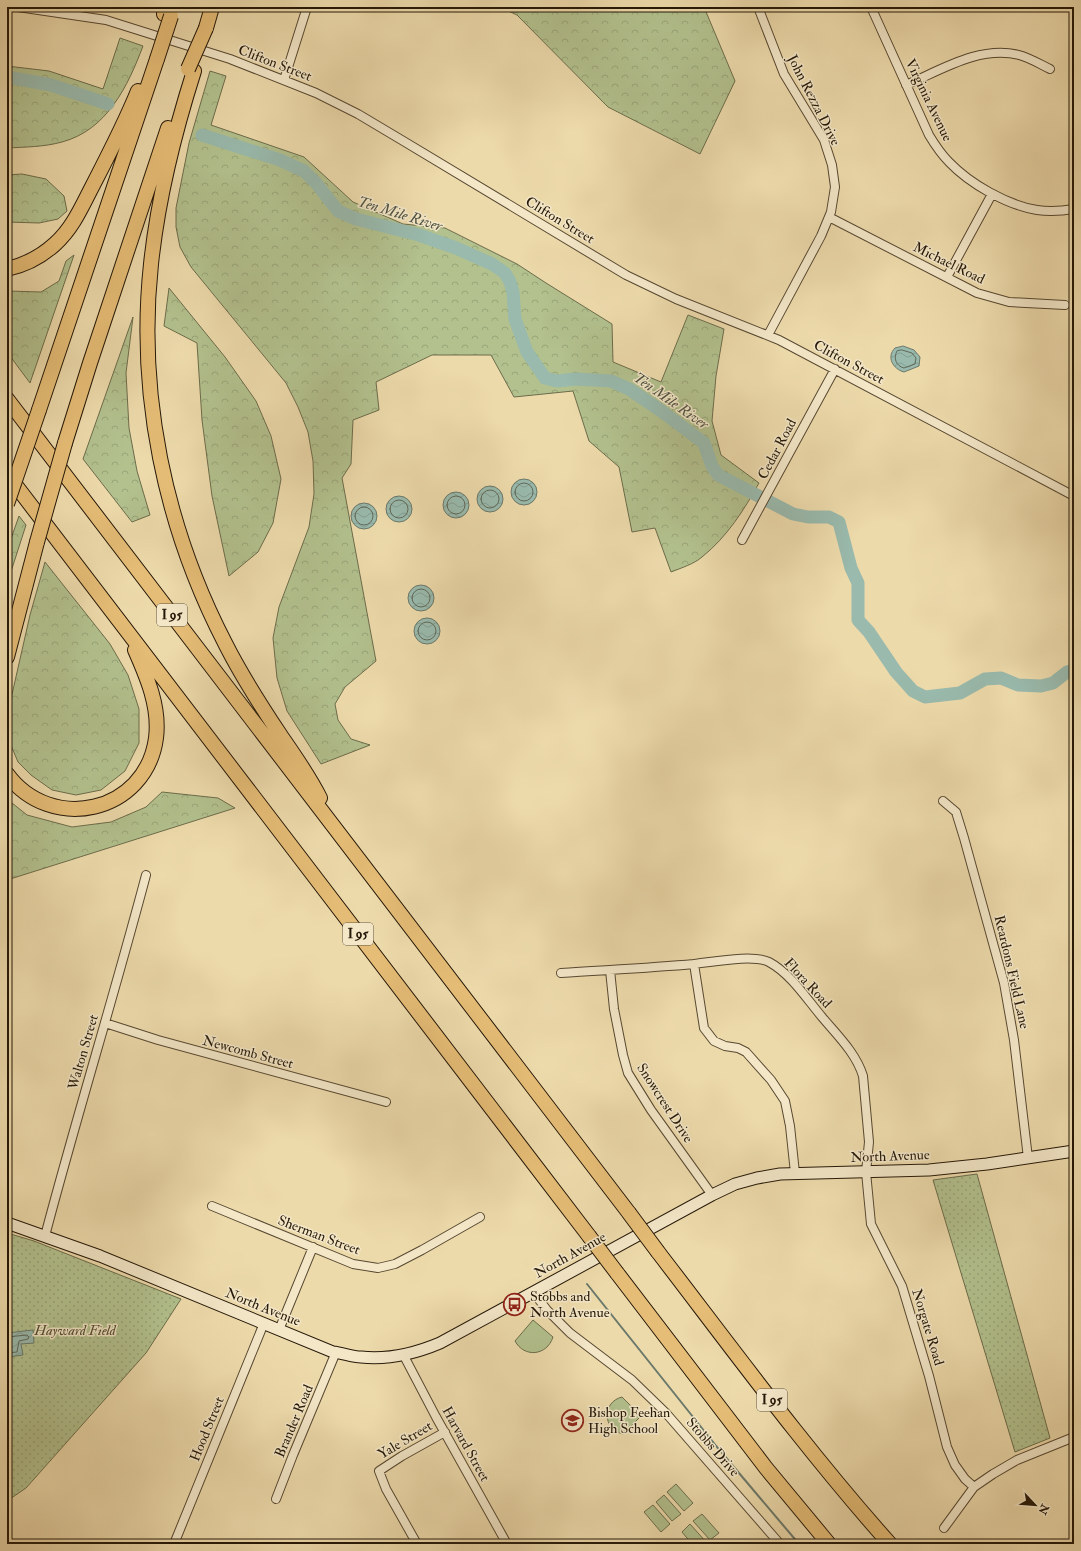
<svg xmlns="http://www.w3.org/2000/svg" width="1081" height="1551" viewBox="0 0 1081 1551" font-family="'IM FELL Double Pica',serif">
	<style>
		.green { fill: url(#green-dots); stroke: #6c6c4b }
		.forest { fill: url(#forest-crowns); stroke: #6c6c4b }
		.pitch { fill: #b2c18e; stroke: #6c6c4b }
		.water { fill: url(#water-waves); stroke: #6b796b }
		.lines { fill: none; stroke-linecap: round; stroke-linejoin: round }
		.shore { stroke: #5f695a; stroke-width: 1 }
		.stream { stroke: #6b796b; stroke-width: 2 }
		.river { stroke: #99baad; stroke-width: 13 }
		.minor-casing { stroke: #574831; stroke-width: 10 }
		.secondary-casing { stroke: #251808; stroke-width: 13 }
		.motorway-casing { stroke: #251808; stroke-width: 16 }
		.minor { stroke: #f3e7c8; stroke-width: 8 }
		.secondary { stroke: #f3e7c8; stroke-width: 11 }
		.motorway { stroke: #e6bd76; stroke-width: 14 }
		.motorway-bridge-casing { stroke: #251808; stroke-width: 16; stroke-linecap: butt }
		.motorway-bridge { stroke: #e6bd76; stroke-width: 14 }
		.labels { text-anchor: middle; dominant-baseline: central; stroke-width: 3; stroke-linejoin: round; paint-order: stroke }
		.shield { fill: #f3e7c8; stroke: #635642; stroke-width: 1 }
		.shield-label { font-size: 13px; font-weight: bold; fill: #251808 }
		.street-label { font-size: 14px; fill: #251808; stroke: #f3e7c8 }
		.poi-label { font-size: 14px; fill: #251808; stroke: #f3e7c8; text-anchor: start }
		.park-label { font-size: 14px; font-style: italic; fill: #4f4b30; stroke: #f3e7c8 }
		.water-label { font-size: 15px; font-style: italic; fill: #4e5142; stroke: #f3e7c8 }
	</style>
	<defs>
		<pattern id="green-dots" width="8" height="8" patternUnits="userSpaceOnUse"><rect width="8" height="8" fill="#b2c18e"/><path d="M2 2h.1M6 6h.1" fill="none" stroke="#99a579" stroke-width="1.8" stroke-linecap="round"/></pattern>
		<pattern id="forest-crowns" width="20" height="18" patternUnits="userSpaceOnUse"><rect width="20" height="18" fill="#b2c18e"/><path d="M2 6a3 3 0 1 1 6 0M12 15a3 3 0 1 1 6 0" fill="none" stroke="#99a579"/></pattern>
		<pattern id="water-waves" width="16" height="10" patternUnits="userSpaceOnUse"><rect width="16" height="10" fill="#99baad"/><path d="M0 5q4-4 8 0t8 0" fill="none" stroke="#849f93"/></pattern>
	</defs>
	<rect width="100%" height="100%" fill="#eddaab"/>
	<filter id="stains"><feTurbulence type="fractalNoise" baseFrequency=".005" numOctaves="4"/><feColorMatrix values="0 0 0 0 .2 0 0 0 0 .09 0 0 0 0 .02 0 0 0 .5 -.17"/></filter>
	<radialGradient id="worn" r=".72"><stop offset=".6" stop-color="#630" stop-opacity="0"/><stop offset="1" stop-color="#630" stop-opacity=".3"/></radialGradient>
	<!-- green -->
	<path class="green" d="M977,1174L1050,1438L1015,1452L933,1180Z
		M7,1233L34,1241L181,1299L146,1353L26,1488L7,1501Z"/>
	<!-- forest -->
	<path class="forest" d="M500,7H704L735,81L700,154L608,107L517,15Z
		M120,38L143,46C128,86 107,130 62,142C44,147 25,147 7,148V66L49,71L103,89Z
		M210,71L226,76L211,125L304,157L353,202L403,224L445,228L517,264L546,283L612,324L613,362L661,382L688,315L724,329L716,376L712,421L721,455L759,483C744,510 727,537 702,557C694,564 681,568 671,572L655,528L632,532L619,467L589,441L573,391L514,397L491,355H432L376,382L379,410L353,420L351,464L342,478L376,661L345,687L335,704L338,720L351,739L370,745L321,764L287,711L277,678L273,638L279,607L309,527L314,494L313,461L308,432L298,407L286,383L191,267L180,247L176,227V208L189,143Z
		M22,174L46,179L64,196L67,211L58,219L39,223L7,222V175Z
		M74,255L30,383L7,352V291L41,292L59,281L66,261Z
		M169,288L225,357L256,401L271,436L281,479L273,523L258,552L229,576L212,496L202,420L197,343L164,326Z
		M133,317L126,373L129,428L137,471L150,515L132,522L83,459Z
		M19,516L26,525L7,584V550Z
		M45,562L110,644L128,675L139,709V743L125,771L101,790L76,795L52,790L31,775L18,762L7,736L8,712L30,615Z
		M162,792L218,798L235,808L7,880V799L27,815L72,827L111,822L146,807Z"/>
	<!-- pitch -->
	<path class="pitch" d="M533,1320L553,1337C547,1356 524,1358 515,1341Z
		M622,1397L641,1416L623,1434C602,1429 602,1402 622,1397Z
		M676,1484L693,1503L684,1511L667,1492Z
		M664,1495L681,1514L672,1521L656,1502Z
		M653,1505L670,1524L661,1532L644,1512Z
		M702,1514L719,1533L710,1540L693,1521Z
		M690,1524L707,1543L706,1544H692L682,1532Z"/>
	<!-- water -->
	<path class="water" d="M903,346L914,350L920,357L919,366L904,372C893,369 886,357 895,348Z
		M511 492a13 13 0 1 1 26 0a13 13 0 1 1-26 0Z
		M477 499a13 13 0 1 1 26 0a13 13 0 1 1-26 0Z
		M443 505a13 13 0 1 1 26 0a13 13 0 1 1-26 0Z
		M386 509a13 13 0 1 1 26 0a13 13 0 1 1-26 0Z
		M351 516a13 13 0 1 1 26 0a13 13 0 1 1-26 0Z
		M408 598a13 13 0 1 1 26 0a13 13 0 1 1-26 0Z
		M414 631a13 13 0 1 1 26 0a13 13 0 1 1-26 0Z
		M33,1330L34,1343L21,1344L23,1355L8,1357L7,1333Z"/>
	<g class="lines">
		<!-- shore -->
		<path class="shore" d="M902,350L912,353L916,358L915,364L904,368C896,366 893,358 897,351Z
			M515 492a9 9 0 1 1 18 0a9 9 0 1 1-18 0Z
			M481 499a9 9 0 1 1 18 0a9 9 0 1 1-18 0Z
			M447 505a9 9 0 1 1 18 0a9 9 0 1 1-18 0Z
			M390 509a9 9 0 1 1 18 0a9 9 0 1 1-18 0Z
			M355 516a9 9 0 1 1 18 0a9 9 0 1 1-18 0Z
			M412 598a9 9 0 1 1 18 0a9 9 0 1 1-18 0Z
			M418 631a9 9 0 1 1 18 0a9 9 0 1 1-18 0Z
			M7,1337L27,1335L29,1337L28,1339L19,1341L17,1352L7,1353"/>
		<!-- stream -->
		<path class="stream" d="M587,1284L717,1447L799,1544"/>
		<!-- river -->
		<path class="river" d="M7,77L51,85L108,104
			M202,135L280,160L304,171L316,183L338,211L356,219L419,235L456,248L492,264L505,273L510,282L513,292L515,319L527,352L545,378L557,381L576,379L611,381L629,389L660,410L704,443L712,466L718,475L793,514L808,517H829L839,522L851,568L858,583V620L869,632L896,672L913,691L925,697L960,693L985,679L1001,678L1018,685L1041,686L1053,683L1067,672L1074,670"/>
		<defs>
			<path id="minor" d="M18,7L106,20L230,59L316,93L358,114L405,142L626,275L676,299L779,340L1074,496
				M758,7L784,74L824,140L832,165L835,187L831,212L821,236L768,335
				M871,7L929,135C935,145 941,154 949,162C970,184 1007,205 1037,210C1050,212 1062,211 1074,209
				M284,80L307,7
				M906,85C941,70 980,45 1019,55C1030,58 1040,64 1050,69
				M829,217L977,293L1009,302L1065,305
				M947,277L992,194
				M742,540L835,369
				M943,801L956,812L964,838L1004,983L1014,1040L1028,1158
				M694,964L704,1028L714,1041L725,1046L738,1048L746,1052L771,1080L785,1101L790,1126L795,1173
				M610,970L614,1009L623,1055L628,1073L651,1110L712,1195
				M561,973C605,970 650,968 694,964C713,962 753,954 769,962C791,974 806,998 822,1017C837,1035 856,1053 863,1076L869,1142L866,1172L871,1224L902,1286L929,1376L947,1447L955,1465L965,1479L974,1487
				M105,1023L158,1040L386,1102
				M212,1206L353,1264L378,1268L395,1264L422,1250L480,1217
				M45,1236C77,1115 114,996 146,875
				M533,1292L547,1310L570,1333L632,1380L665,1412L780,1544
				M279,1330L313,1247
				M404,1356L436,1417L507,1544
				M276,1499L293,1455L336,1352
				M944,1528L974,1487L993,1474L1017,1460L1074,1437
				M174,1544L264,1323
				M417,1544L386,1489L379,1471L402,1456L445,1432"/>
			<path id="secondary" d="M7,1223L100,1256L333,1352C343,1353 352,1357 361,1357C389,1360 414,1354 440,1343L712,1195L735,1184L757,1178L780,1174L929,1170L987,1164L1074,1151"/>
			<path id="motorway" d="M164,14L166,7
				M206,28L212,7
				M194,71C174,134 158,198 151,264C137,394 165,527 225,643C241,675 261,706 281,736C295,756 309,776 320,798
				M7,269C25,265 42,256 55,244C73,228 82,206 93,185C109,154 125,123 138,91
				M7,399L629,1213
				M39,410L157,59
				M65,443L90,363L168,128
				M7,474L589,1236
				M7,657L37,542
				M7,774C51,834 146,813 156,738C160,707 147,677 135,650
				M658,1252C734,1351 807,1451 890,1544
				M617,1273L766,1468L829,1544"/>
		</defs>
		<!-- minor casing -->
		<use href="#minor" class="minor-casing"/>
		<!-- secondary casing -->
		<use href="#secondary" class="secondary-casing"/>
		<!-- motorway casing -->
		<use href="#motorway" class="motorway-casing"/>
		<!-- minor -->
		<use href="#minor" class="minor"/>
		<!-- secondary -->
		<use href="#secondary" class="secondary"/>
		<!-- motorway -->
		<use href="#motorway" class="motorway"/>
		<defs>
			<path id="motorway-bridge" d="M157,59L171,16
				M188,69L206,28
				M7,504L39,410
				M37,542L65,443
				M629,1213L658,1252
				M589,1236L617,1273"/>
		</defs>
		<!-- motorway-bridge casing -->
		<use href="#motorway-bridge" class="motorway-bridge-casing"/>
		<!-- motorway-bridge -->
		<use href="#motorway-bridge" class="motorway-bridge"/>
	</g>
	<!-- icons -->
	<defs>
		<symbol id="bus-ring" viewBox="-11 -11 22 22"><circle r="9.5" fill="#f3e7c8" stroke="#8f2418" stroke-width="1.5"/><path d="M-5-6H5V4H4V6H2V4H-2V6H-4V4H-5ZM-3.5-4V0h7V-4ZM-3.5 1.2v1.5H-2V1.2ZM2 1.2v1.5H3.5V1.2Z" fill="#8f2418"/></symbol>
		<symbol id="school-ring" viewBox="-11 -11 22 22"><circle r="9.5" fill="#f3e7c8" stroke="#8f2418" stroke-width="1.5"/><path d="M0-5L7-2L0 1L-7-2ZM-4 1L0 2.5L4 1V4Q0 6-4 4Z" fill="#8f2418"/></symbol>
	</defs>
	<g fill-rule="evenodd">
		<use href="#bus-ring" x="502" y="1292" width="25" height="25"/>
		<use href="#school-ring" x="560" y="1408" width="25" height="25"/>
	</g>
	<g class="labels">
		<!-- shield labels -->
		<g class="shield">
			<rect x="157" y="604" width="30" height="22" rx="3"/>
			<rect x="343" y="923" width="30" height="22" rx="3"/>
			<rect x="757" y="1389" width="30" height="22" rx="3"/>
		</g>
		<g class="shield-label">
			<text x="172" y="615">I 95</text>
			<text x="358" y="934">I 95</text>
			<text x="772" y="1400">I 95</text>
		</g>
		<!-- street labels -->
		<g class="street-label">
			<text transform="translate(275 63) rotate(21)">Clifton Street</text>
			<text transform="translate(814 100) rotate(63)">John Rezza Drive</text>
			<text transform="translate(929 100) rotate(64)">Virginia Avenue</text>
			<text transform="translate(560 220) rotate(31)">Clifton Street</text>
			<text transform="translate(949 263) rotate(26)">Michael Road</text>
			<text transform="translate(849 362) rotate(28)">Clifton Street</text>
			<text transform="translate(777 449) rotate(-62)">Cedar Road</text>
			<text transform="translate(1012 972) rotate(77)">Reardons Field Lane</text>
			<text transform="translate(808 983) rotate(47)">Flora Road</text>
			<text transform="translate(83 1052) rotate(-74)">Walton Street</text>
			<text transform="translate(248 1052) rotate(15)">Newcomb Street</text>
			<text transform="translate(665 1103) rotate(57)">Snowcrest Drive</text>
			<text transform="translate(890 1156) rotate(-2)">North Avenue</text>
			<text transform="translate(319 1235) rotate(21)">Sherman Street</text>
			<text transform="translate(570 1255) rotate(-29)">North Avenue</text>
			<text transform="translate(263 1307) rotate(22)">North Avenue</text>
			<text transform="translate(928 1327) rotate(73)">Norgate Road</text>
			<text transform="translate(294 1421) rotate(-67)">Brander Road</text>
			<text transform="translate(207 1429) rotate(-68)">Hood Street</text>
			<text transform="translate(405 1440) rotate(-31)">Yale Street</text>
			<text transform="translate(466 1444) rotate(61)">Harvard Street</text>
			<text transform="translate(713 1447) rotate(49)">Stobbs Drive</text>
		</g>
		<!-- poi labels -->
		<g class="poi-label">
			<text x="530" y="1296">Stobbs and<tspan x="530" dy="16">North Avenue</tspan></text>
			<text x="588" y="1412">Bishop Feehan<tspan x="588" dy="16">High School</tspan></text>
		</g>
		<!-- park labels -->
		<g class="park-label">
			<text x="75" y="1330">Hayward Field</text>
		</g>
		<!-- water labels -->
		<g class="water-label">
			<text transform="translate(400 214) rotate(17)">Ten Mile River</text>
			<text transform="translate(671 401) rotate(35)">Ten Mile River</text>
		</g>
	</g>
	<!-- margin -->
	<rect width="1081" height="1551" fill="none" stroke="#eddaab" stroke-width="24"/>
	<rect x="8" y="8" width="1065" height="1535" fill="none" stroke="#251808" stroke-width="2"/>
	<rect x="12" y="12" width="1057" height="1527" fill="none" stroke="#251808"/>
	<!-- north arrow -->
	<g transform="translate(1035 1505) rotate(116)" stroke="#f3e7c8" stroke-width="3" paint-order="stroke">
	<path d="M0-3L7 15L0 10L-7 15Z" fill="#251808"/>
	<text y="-6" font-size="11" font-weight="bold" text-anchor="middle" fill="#251808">N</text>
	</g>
	<rect width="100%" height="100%" filter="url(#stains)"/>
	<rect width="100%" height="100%" fill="url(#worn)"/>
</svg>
